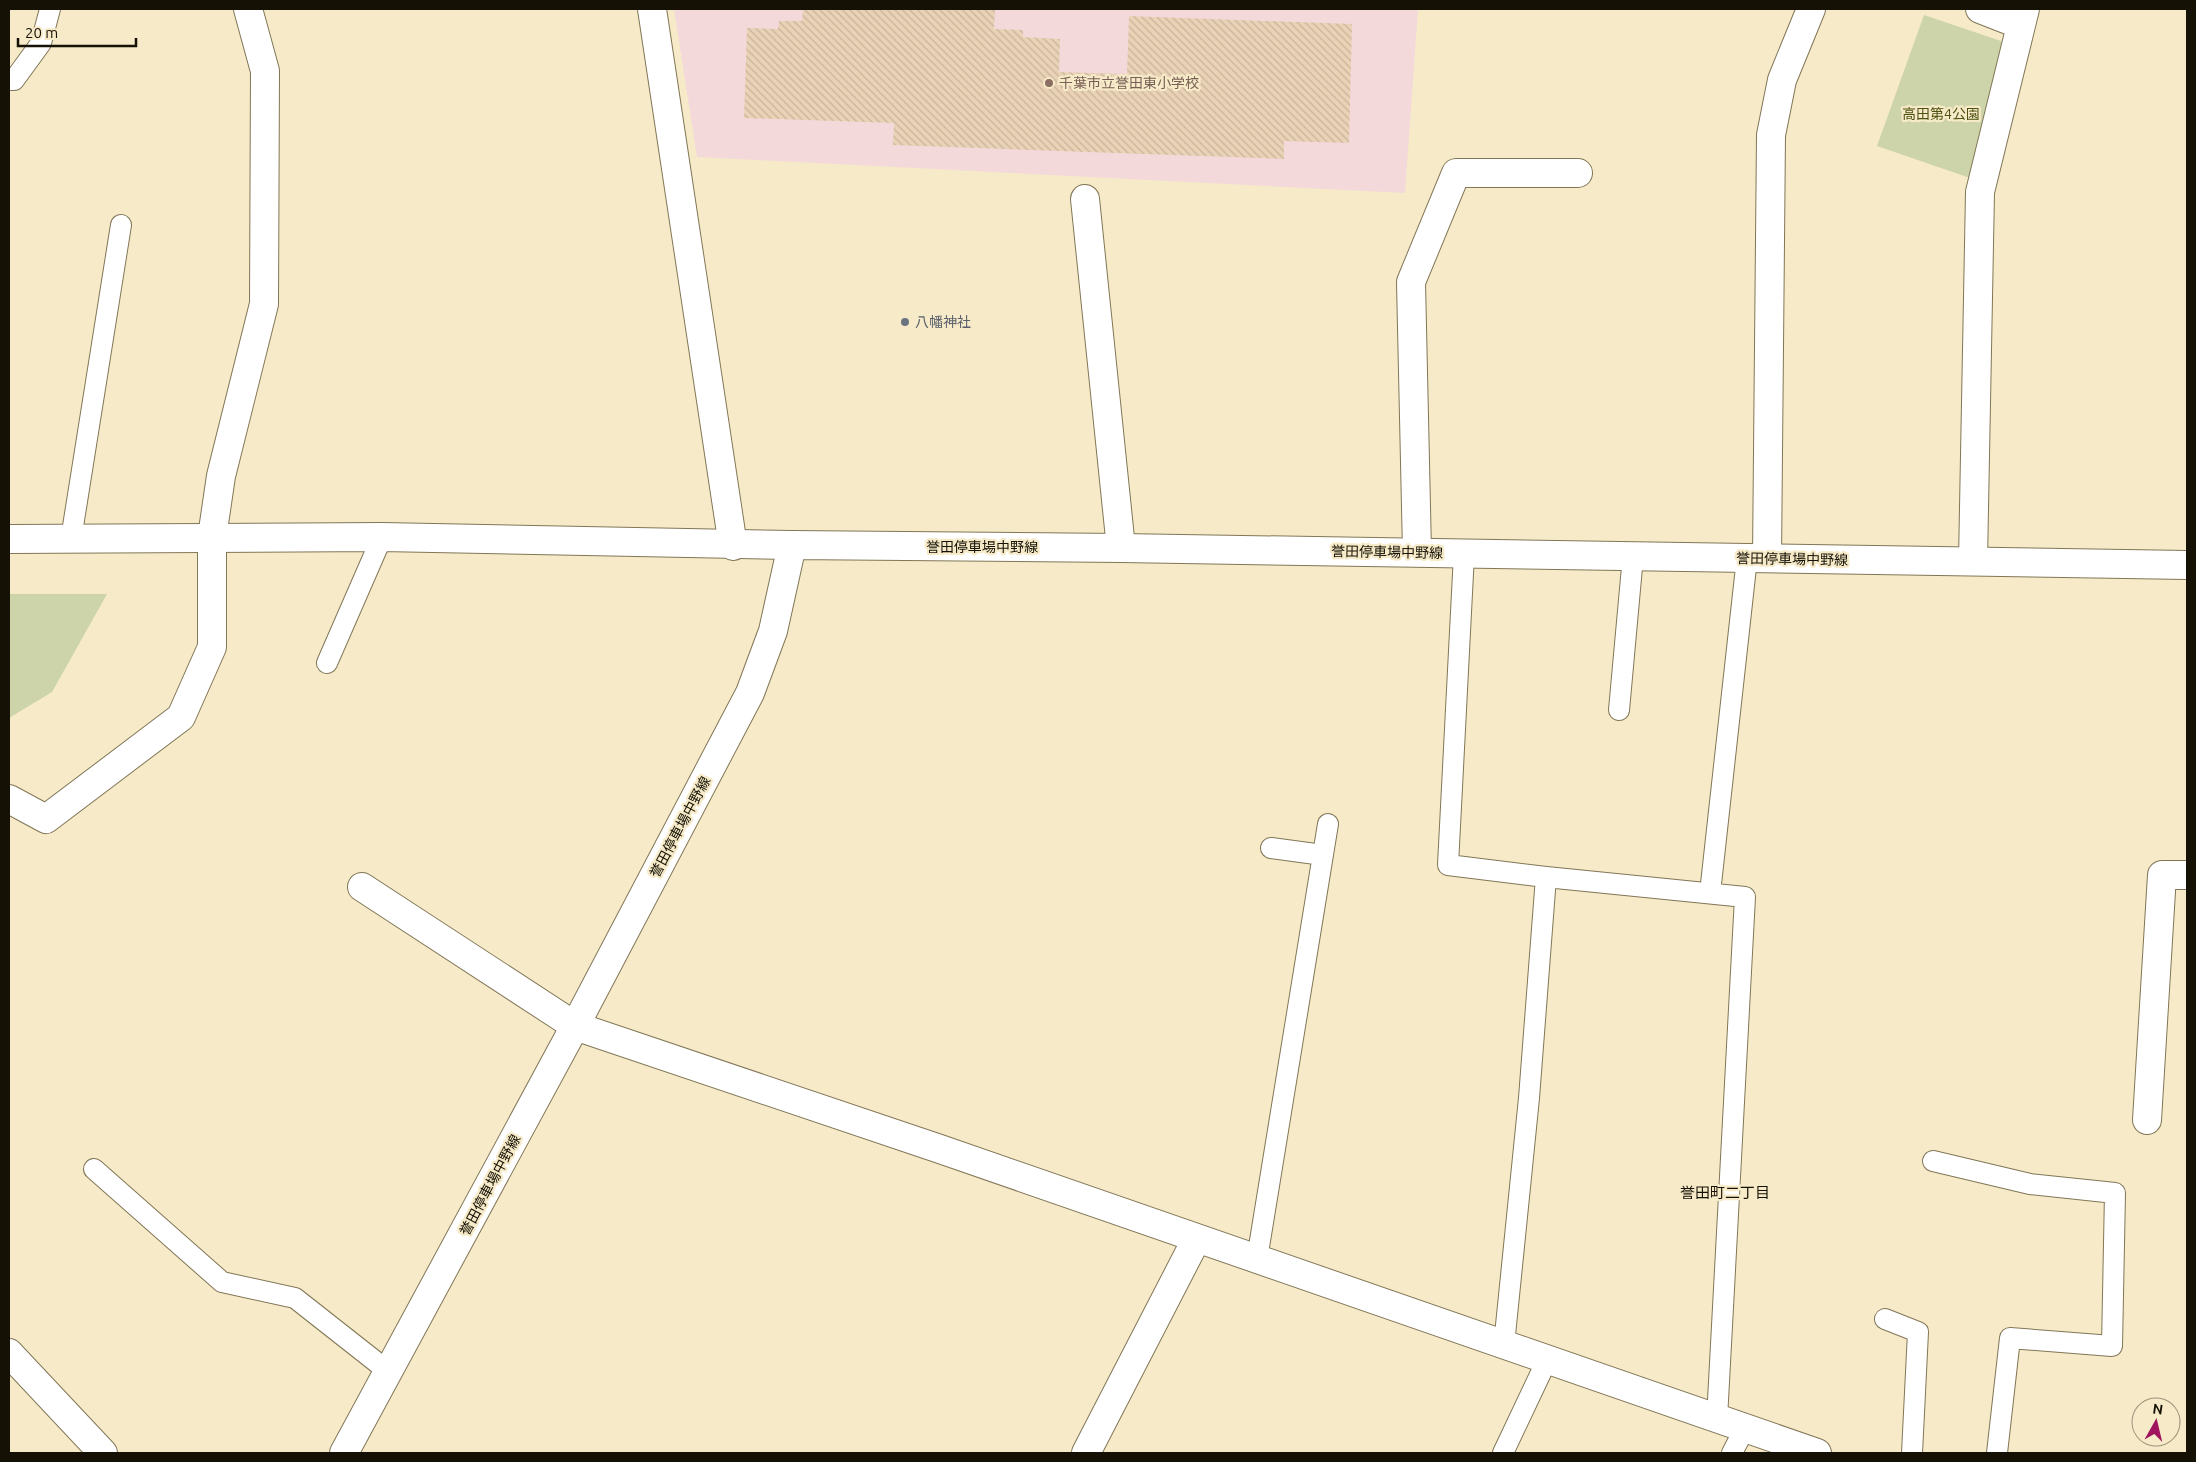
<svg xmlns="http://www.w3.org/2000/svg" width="2196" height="1462" viewBox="0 0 2196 1462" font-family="Ubuntu,'Noto Sans JP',sans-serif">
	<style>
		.education { fill: #f4d9db }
		.green { fill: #cdd4a9 }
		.building { fill: url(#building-back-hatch) }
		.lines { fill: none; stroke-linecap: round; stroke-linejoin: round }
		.service-casing { stroke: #817657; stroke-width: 22 }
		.minor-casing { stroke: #817657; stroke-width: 30 }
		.tertiary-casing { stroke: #817657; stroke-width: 30 }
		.secondary-casing { stroke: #817657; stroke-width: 30 }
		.service { stroke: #fff; stroke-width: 20 }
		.minor { stroke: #fff; stroke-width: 28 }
		.tertiary { stroke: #fff; stroke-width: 28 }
		.secondary { stroke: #fff; stroke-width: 28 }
		.education-dot { fill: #8d6e63; stroke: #f6eac8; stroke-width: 2 }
		.worship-dot { fill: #6b7280; stroke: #f6eac8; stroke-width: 2 }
		.labels { text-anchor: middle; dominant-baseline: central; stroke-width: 4.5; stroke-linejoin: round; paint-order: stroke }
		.education-label { font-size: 14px; fill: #785e54; stroke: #f6eac8; text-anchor: start }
		.park-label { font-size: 14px; fill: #4c5211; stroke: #f6eac8 }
		.worship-label { font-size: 14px; fill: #5b616d; stroke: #f6eac8; text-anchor: start }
		.street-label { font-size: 14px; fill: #151105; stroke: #f6eac8 }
		.neighbourhood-label { font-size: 15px; fill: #151105; stroke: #f6eac8 }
	</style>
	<defs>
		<pattern id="building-back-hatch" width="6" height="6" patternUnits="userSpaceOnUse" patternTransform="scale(1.25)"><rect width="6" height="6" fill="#ead2b6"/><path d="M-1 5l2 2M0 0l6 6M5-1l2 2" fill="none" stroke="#c8b39b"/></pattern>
	</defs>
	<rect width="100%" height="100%" fill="#f6eac8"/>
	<!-- education -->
	<path class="education" d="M674,9H1418L1405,193L697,157Z"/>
	<!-- green -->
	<path class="green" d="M1924,15L2001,41L2008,58L1973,179L1877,146Z
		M9,594H107L52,692L9,718Z"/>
	<!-- building -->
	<path class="building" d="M803,9H995L994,29L1023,30V37L1060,39L1059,72L1127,74L1129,16L1352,24L1349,143L1284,141V159L893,145L894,123L744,118L747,28L778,29L779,21H802Z"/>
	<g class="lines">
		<defs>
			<path id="service" d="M9,80H14L41,43L50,9
				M71,539L121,225
				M1464,554L1448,865L1546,877L1745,897L1717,1419
				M327,663L382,537
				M1619,710L1633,556
				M1271,848L1323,855
				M1710,893L1747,558
				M1933,1161L2030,1184L2115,1193L2112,1346L2010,1338L1997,1453
				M94,1169L222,1282L295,1298L389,1372
				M1257,1259L1328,824
				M1885,1319L1918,1332L1912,1453
				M1504,1345L1529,1098L1546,877
				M1503,1453L1547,1360
				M1732,1453L1745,1428"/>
			<path id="minor" d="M652,9L733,546
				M1980,9L2021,25
				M1085,199L1121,548
				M1417,552L1411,282L1456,173H1578
				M1767,558L1771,135L1782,80L1811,9
				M1973,561L1980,192L2025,9
				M9,799L46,819L181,717L212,647V537L221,476L264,304L265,71L248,9
				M362,887L575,1026L940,1149L1817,1453
				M2147,1120L2162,875H2187
				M9,1353L103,1453
				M1086,1453L1197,1238"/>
			<path id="tertiary" d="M9,539L382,537L792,545"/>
			<path id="secondary" d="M344,1453L575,1026L750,693L773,631L792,545L1121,548L2187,565"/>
		</defs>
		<!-- service casing -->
		<use href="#service" class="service-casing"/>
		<!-- minor casing -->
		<use href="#minor" class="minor-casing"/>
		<!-- tertiary casing -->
		<use href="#tertiary" class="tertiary-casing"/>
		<!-- secondary casing -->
		<use href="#secondary" class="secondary-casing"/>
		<!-- service -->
		<use href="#service" class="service"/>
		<!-- minor -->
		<use href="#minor" class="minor"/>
		<!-- tertiary -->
		<use href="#tertiary" class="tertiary"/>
		<!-- secondary -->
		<use href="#secondary" class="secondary"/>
	</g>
	<!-- markers -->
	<circle class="education-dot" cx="1049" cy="83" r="5"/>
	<circle class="worship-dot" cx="905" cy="322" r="5"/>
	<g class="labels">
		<!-- education labels -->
		<g class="education-label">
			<text x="1059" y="83">千葉市立誉田東小学校</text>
		</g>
		<!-- park labels -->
		<g class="park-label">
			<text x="1941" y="114">高田第4公園</text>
		</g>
		<!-- worship labels -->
		<g class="worship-label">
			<text x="915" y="322">八幡神社</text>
		</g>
		<!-- street labels -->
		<g class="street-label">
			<text x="982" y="547">誉田停車場中野線</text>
			<text transform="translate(1387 552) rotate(1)">誉田停車場中野線</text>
			<text transform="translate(1792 559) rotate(1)">誉田停車場中野線</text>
			<text transform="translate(680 827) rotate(-62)">誉田停車場中野線</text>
			<text transform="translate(490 1185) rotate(-62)">誉田停車場中野線</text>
		</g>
		<!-- neighbourhood labels -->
		<g class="neighbourhood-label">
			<text x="1725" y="1192">誉田町二丁目</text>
		</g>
	</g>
	<!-- border -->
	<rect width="2196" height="1462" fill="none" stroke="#151105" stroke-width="20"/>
	<!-- north arrow -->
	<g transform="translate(2156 1422) rotate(8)"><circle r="24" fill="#f6eac8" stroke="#9c937a"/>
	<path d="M0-4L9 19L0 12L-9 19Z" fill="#a0145f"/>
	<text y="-8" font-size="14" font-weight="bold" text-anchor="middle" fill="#151105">N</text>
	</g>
	<!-- scale -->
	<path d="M18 38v8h118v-8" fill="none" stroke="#151105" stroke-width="2.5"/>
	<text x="25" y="38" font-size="15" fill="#151105" stroke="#f6eac8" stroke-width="4" paint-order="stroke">20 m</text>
</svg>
